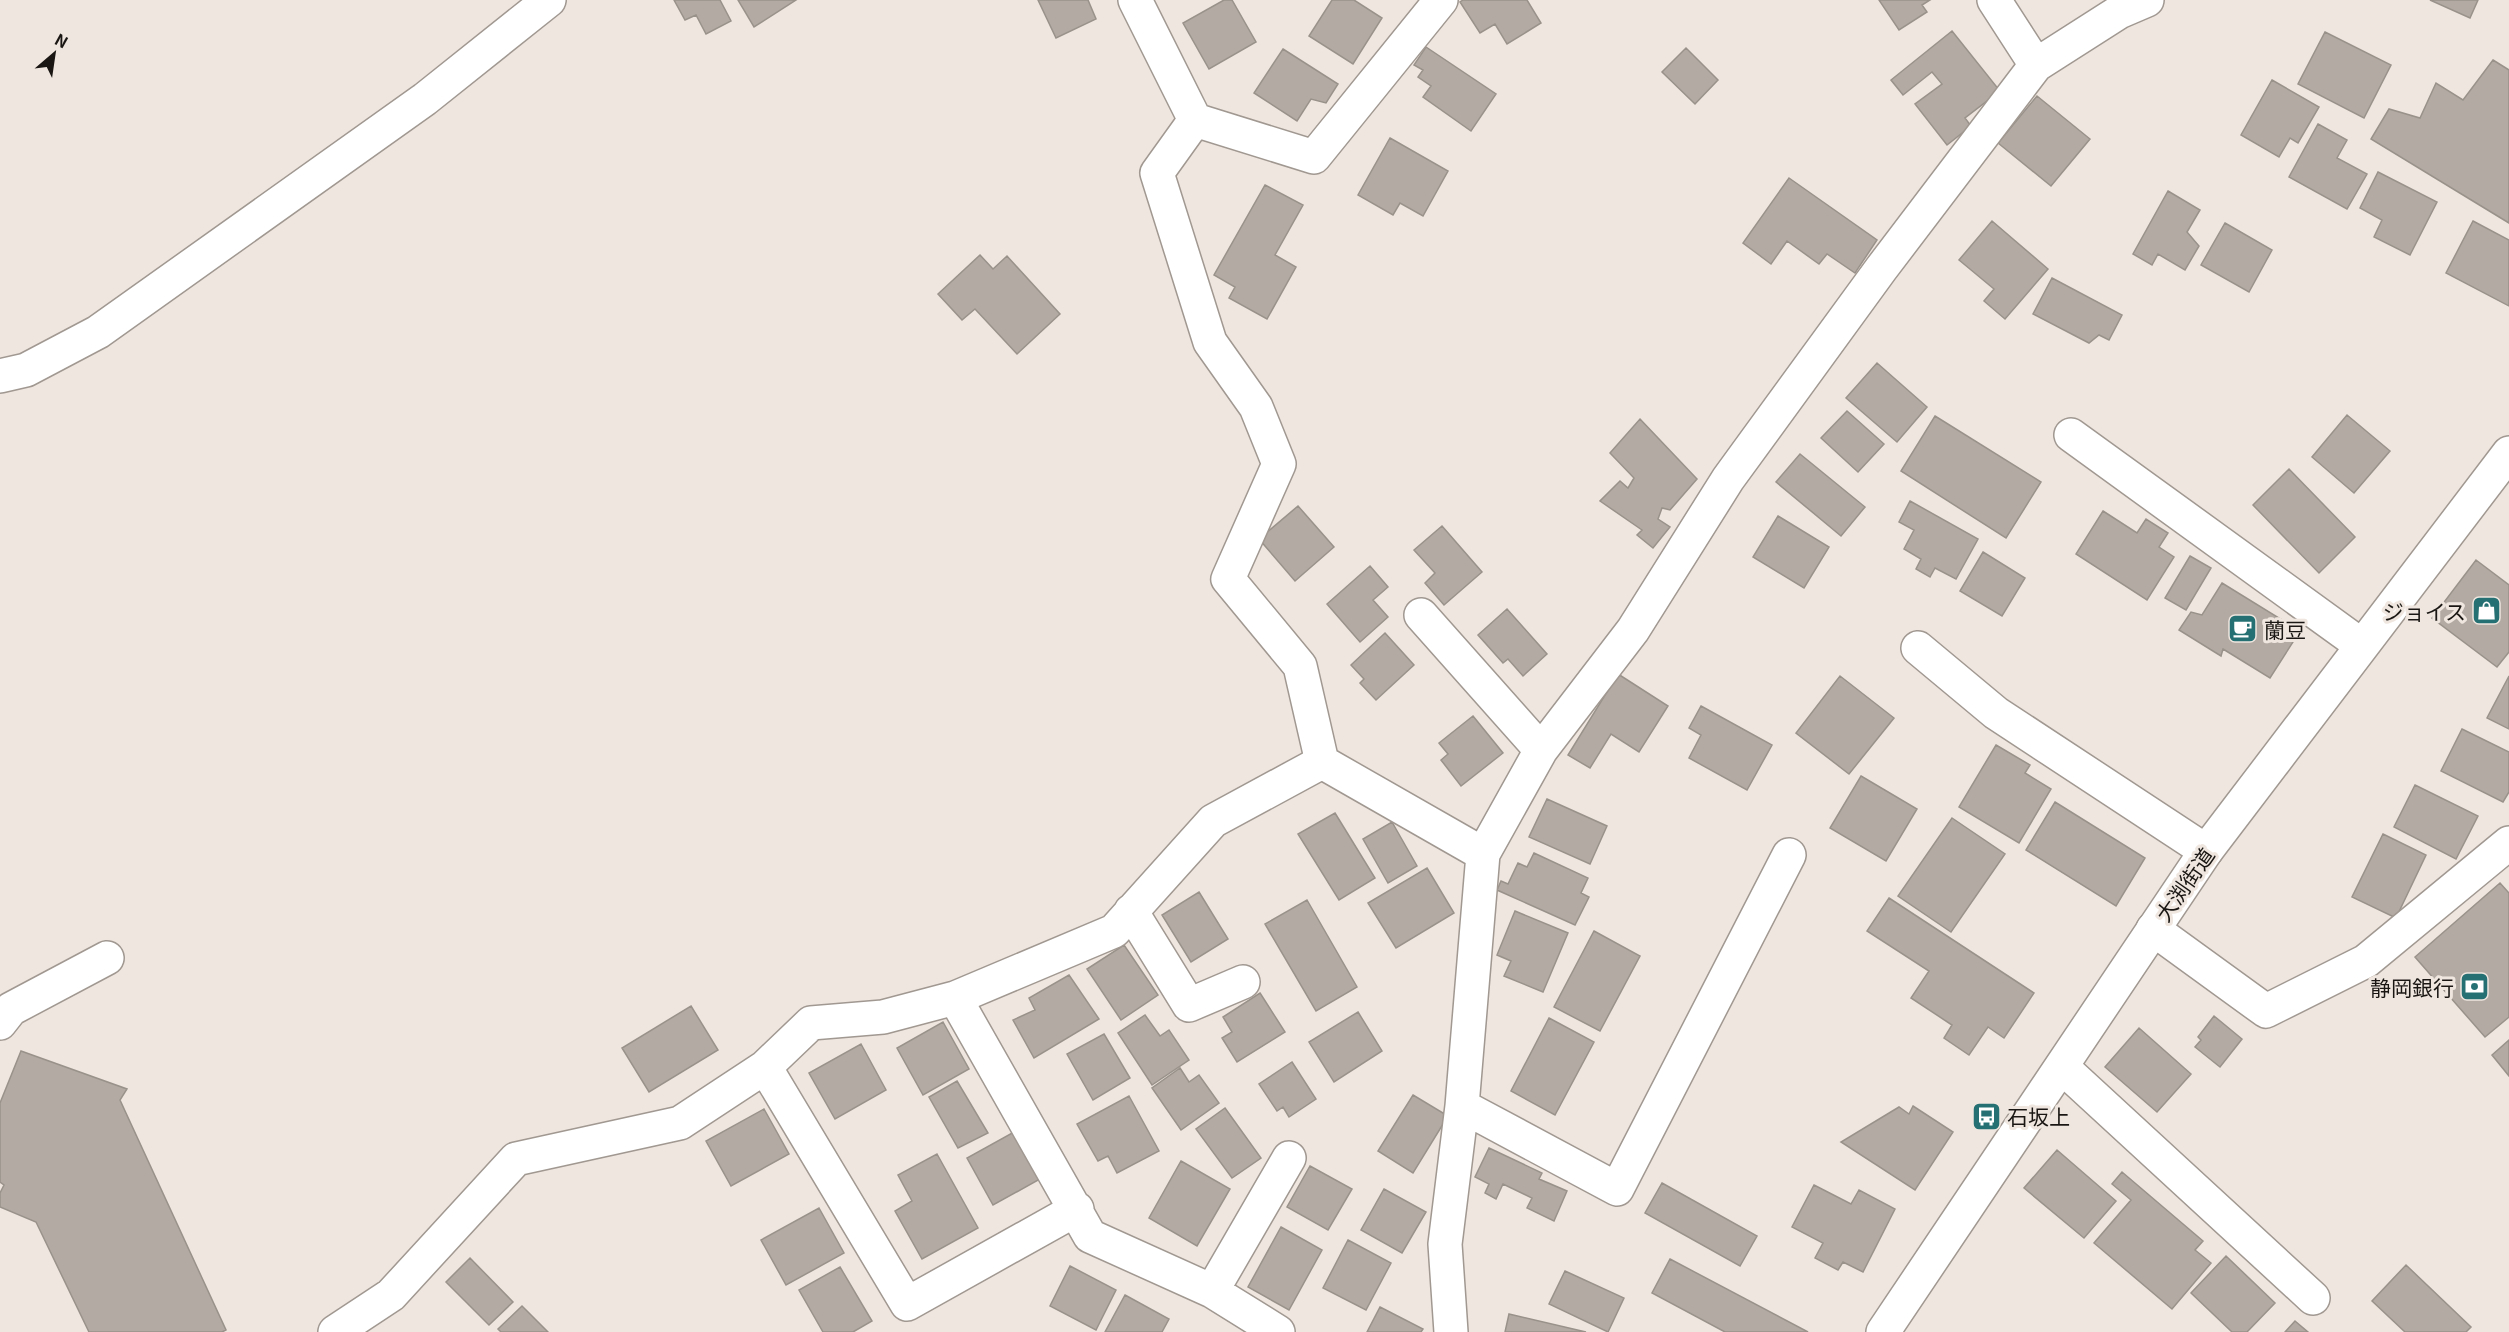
<svg xmlns="http://www.w3.org/2000/svg" width="2509" height="1332" viewBox="0 0 2509 1332" font-family="Georgia,'Noto Sans JP',serif">
	<style>
		.building { fill: #b2aaa3; stroke: #99928b; stroke-width: 1.5 }
		.lines { fill: none; stroke-linecap: round; stroke-linejoin: round }
		.street-casing { stroke: #a09891; stroke-width: 36 }
		.secondary-casing { stroke: #a09891; stroke-width: 36 }
		.street { stroke: #fff; stroke-width: 33 }
		.secondary { stroke: #fff; stroke-width: 33 }
		.labels { text-anchor: middle; dominant-baseline: central; stroke-width: 6; stroke-linejoin: round; paint-order: stroke }
		.poi-label { font-size: 21px; fill: #191613; stroke: #efe6df; text-anchor: end }
		.street-label { font-size: 21px; fill: #191613; stroke: #efe6df }
	</style>
	<rect width="100%" height="100%" fill="#efe6df"/>
	<!-- building -->
	<path class="building" d="M674,0H720L731,21L706,34L696,15L685,20Z
		M738,0H796L754,27Z
		M1038,0H1088L1096,19L1056,38Z
		M1224,0H1232L1256,42L1209,69L1183,23Z
		M1332,0H1354L1382,18L1353,64L1309,36Z
		M1463,0H1527L1541,23L1507,44L1495,24L1480,33L1460,2Z
		M1879,0H1930L1922,5L1927,12L1899,30Z
		M2430,0H2478L2470,18Z
		M1952,31L2000,91L1965,118L1971,126L1947,145L1915,104L1942,84L1932,72L1903,95L1891,80Z
		M2325,32L2391,65L2364,118L2298,84Z
		M1426,47L1496,94L1471,131L1423,97L1431,86L1418,77L1423,70L1414,65Z
		M1686,48L1718,80L1695,104L1662,72Z
		M1283,49L1338,84L1326,103L1311,99L1297,121L1254,93Z
		M2493,60L2509,70V223L2371,139L2389,109L2420,118L2436,83L2463,100Z
		M2272,80L2319,107L2298,143L2290,138L2279,157L2241,135Z
		M2037,96L2090,139L2051,186L1998,143Z
		M2318,124L2347,140L2337,158L2367,174L2347,209L2289,177Z
		M1390,138L1448,171L1423,216L1400,203L1393,215L1358,195Z
		M2378,172L2437,202L2410,255L2374,237L2382,220L2360,208Z
		M1789,178L1877,240L1855,273L1827,254L1819,264L1787,241L1771,264L1743,243Z
		M1265,185L1303,205L1275,255L1296,267L1267,319L1229,298L1235,287L1214,275Z
		M2168,191L2200,210L2187,232L2199,246L2185,270L2158,254L2152,265L2133,254Z
		M1992,221L2048,269L2005,319L1984,301L1994,289L1959,260Z
		M2473,221L2509,240V306L2446,273Z
		M2225,223L2272,250L2249,292L2201,265Z
		M980,255L993,269L1007,256L1060,314L1017,354L975,309L962,320L938,294Z
		M2052,278L2122,315L2109,340L2099,335L2089,343L2033,314Z
		M1877,363L1927,407L1897,442L1846,398Z
		M1847,411L1884,444L1858,472L1821,438Z
		M2347,415L2390,451L2354,493L2312,457Z
		M1935,416L2041,482L2006,538L1901,471Z
		M1640,419L1697,479L1670,510L1662,508L1658,519L1670,527L1653,548L1637,535L1642,530L1600,501L1620,481L1628,488L1634,478L1610,453Z
		M1800,454L1865,507L1841,536L1776,482Z
		M2289,469L2355,537L2319,573L2253,505Z
		M1910,501L1978,539L1956,579L1935,568L1930,577L1916,569L1921,559L1904,549L1914,530L1899,522Z
		M1298,506L1334,547L1295,581L1259,539Z
		M2103,511L2137,533L2146,519L2168,533L2159,547L2174,557L2147,600L2076,554Z
		M1778,516L1829,547L1804,588L1753,557Z
		M1442,526L1482,572L1444,605L1425,583L1435,573L1414,550Z
		M1983,552L2025,578L2002,616L1960,591Z
		M2190,556L2211,568L2186,610L2165,598Z
		M2476,560L2509,585V652L2497,667L2432,618Z
		M1370,566L1388,587L1373,600L1388,617L1360,642L1327,604Z
		M2222,583L2300,631L2270,678L2223,649L2221,656L2179,630L2191,612L2202,615Z
		M1507,609L1547,654L1523,676L1508,659L1503,663L1478,635Z
		M1385,633L1414,665L1376,700L1360,683L1364,679L1351,665Z
		M1618,674L1668,706L1639,752L1611,734L1590,768L1568,755Z
		M1840,676L1894,718L1849,774L1796,733Z
		M2509,676V729L2487,718Z
		M1701,706L1772,745L1747,790L1689,758L1701,735L1689,728Z
		M1473,716L1503,753L1461,786L1441,760L1448,754L1439,743Z
		M2462,729L2509,752V792L2503,802L2441,771Z
		M1996,745L2030,765L2025,773L2051,789L2019,843L1959,807Z
		M1861,776L1917,809L1886,861L1830,828Z
		M2415,785L2478,816L2456,859L2394,827Z
		M1547,799L1607,826L1590,864L1529,837Z
		M2055,802L2145,858L2116,906L2026,850Z
		M1335,813L1375,878L1339,900L1298,834Z
		M1952,818L2005,854L1951,932L1898,896Z
		M1392,822L1417,866L1388,883L1363,839Z
		M2383,834L2426,855L2396,918L2352,897Z
		M1534,853L1588,878L1581,893L1589,897L1575,925L1497,890L1501,881L1508,884L1518,863L1527,867Z
		M1427,868L1454,913L1396,948L1368,903Z
		M2500,883L2509,893V1017L2485,1037L2415,957Z
		M1199,892L1228,939L1191,962L1162,915Z
		M1889,898L2034,993L2004,1038L1988,1027L1969,1055L1944,1038L1952,1025L1911,998L1929,971L1867,931Z
		M1307,900L1357,987L1316,1011L1265,924Z
		M1515,911L1568,933L1543,992L1504,976L1511,961L1497,955Z
		M1594,931L1640,956L1600,1031L1554,1007Z
		M1124,945L1158,995L1121,1020L1087,969Z
		M1069,975L1099,1019L1034,1058L1013,1020L1035,1010L1029,998Z
		M1260,993L1285,1032L1237,1062L1222,1038L1232,1032L1223,1017Z
		M691,1006L718,1050L649,1092L622,1048Z
		M1358,1012L1382,1051L1334,1082L1309,1042Z
		M1145,1015L1160,1036L1169,1030L1189,1060L1152,1085L1118,1033Z
		M2214,1016L2242,1039L2220,1067L2195,1047L2201,1040L2198,1037Z
		M1549,1018L1594,1042L1555,1115L1511,1091Z
		M943,1022L969,1069L923,1095L897,1048Z
		M2139,1028L2191,1074L2157,1112L2105,1067Z
		M1104,1034L1130,1078L1093,1100L1067,1054Z
		M2509,1040V1076L2492,1055Z
		M861,1044L886,1090L835,1119L809,1073Z
		M21,1051L127,1089L120,1100L226,1330L222,1332H89L36,1222L0,1207V1193L4,1185L0,1182V1103Z
		M1292,1062L1316,1099L1289,1117L1283,1107L1277,1111L1259,1084Z
		M1180,1068L1189,1082L1199,1075L1219,1103L1181,1130L1152,1088Z
		M957,1081L988,1133L958,1148L929,1097Z
		M1413,1095L1448,1116L1413,1173L1378,1151Z
		M1129,1096L1159,1151L1117,1173L1108,1156L1098,1161L1077,1124Z
		M1913,1106L1953,1132L1915,1190L1841,1142L1899,1107L1909,1114Z
		M1225,1108L1261,1158L1232,1178L1196,1129Z
		M764,1109L789,1154L731,1186L706,1141Z
		M1014,1132L1040,1179L993,1205L967,1158Z
		M1489,1148L1542,1173L1539,1179L1567,1191L1554,1221L1527,1208L1532,1198L1503,1184L1496,1199L1485,1193L1489,1184L1475,1177Z
		M2057,1150L2116,1201L2084,1238L2024,1188Z
		M937,1154L978,1228L922,1259L895,1211L912,1201L898,1175Z
		M1181,1161L1230,1189L1197,1246L1149,1218Z
		M1310,1166L1352,1189L1328,1230L1287,1207Z
		M2122,1172L2203,1241L2195,1250L2211,1263L2172,1309L2094,1243L2131,1200L2112,1184Z
		M1662,1183L1757,1236L1740,1266L1645,1213Z
		M1814,1185L1851,1204L1859,1190L1895,1209L1863,1272L1843,1262L1838,1270L1815,1258L1823,1243L1792,1227Z
		M1384,1189L1426,1212L1402,1253L1361,1230Z
		M819,1208L844,1253L786,1285L761,1240Z
		M1281,1227L1322,1250L1289,1310L1248,1287Z
		M1348,1240L1391,1263L1366,1310L1323,1288Z
		M2226,1256L2275,1303L2247,1332H2232L2191,1293Z
		M470,1258L513,1302L489,1325L446,1282Z
		M1670,1259L1808,1332H1725L1652,1293Z
		M2406,1265L2471,1327L2466,1332H2405L2372,1301Z
		M1070,1266L1116,1290L1096,1330L1050,1306Z
		M840,1267L872,1321L853,1332H823L799,1290Z
		M1565,1271L1624,1298L1608,1332L1549,1304Z
		M1125,1295L1169,1319L1162,1332H1105Z
		M522,1306L548,1332H501L498,1329Z
		M1380,1307L1423,1329L1421,1332H1367Z
		M1509,1314L1586,1332H1505Z
		M2295,1321L2308,1332H2285Z"/>
	<g class="lines">
		<defs>
			<path id="street" d="M1135,0L1195,120L1157,173L1210,342L1256,407L1279,464L1228,579L1300,666L1322,762
				M1994,0L2036,65
				M1195,120L1314,157L1441,0
				M0,376L26,370L98,332L425,99L549,0
				M2071,435L2361,645
				M1421,615L1541,750
				M1918,648L1996,713L2206,851
				M1131,911L1189,1005L1243,982
				M2153,929L2266,1011L2366,961L2509,843
				M955,998L1090,1236L1212,1291L1278,1332
				M0,1023L11,1009L107,958
				M765,1067L907,1304L1077,1209
				M2062,1067L2313,1298
				M1462,1106L1617,1189L1789,855
				M1212,1291L1289,1158
				M335,1332L391,1295L516,1159L680,1123L765,1067L811,1023L883,1017L955,998L1114,931L1213,821L1322,762L1483,854
				M1451,1332L1445,1244L1462,1106L1483,854L1541,750L1633,630L1728,479L1881,269L2036,65L2119,12L2147,0"/>
			<path id="secondary" d="M1883,1332L2206,851L2509,453"/>
		</defs>
		<!-- street casing -->
		<use href="#street" class="street-casing"/>
		<!-- secondary casing -->
		<use href="#secondary" class="secondary-casing"/>
		<!-- street -->
		<use href="#street" class="street"/>
		<!-- secondary -->
		<use href="#secondary" class="secondary"/>
	</g>
	<!-- icons -->
	<defs>
		<symbol id="shop-square" viewBox="-11 -11 22 22"><rect x="-9" y="-9" width="18" height="18" rx="4" fill="#257072" stroke="#efe6df"/><path d="M-5-2.5h2.3a2.7 3.5 0 0 1 5.4 0H5L5.5 6h-11ZM-1.5-2.5h3a1.5 2.3 0 0 0-3 0Z" fill="#fff"/></symbol>
		<symbol id="cafe-square" viewBox="-11 -11 22 22"><rect x="-9" y="-9" width="18" height="18" rx="4" fill="#257072" stroke="#efe6df"/><path d="M-5.5-4.5H6V0H3Q3 3.5 0 3.5H-2.5Q-5.5 3.5-5.5 0ZM3-3.2v2h1.7v-2ZM-6 4.5H4V6H-6Z" fill="#fff"/></symbol>
		<symbol id="bank-square" viewBox="-11 -11 22 22"><rect x="-9" y="-9" width="18" height="18" rx="4" fill="#257072" stroke="#efe6df"/><path d="M-6-4H6V4H-6ZM0-2.3a2.3 2.3 0 1 0 0 4.6a2.3 2.3 0 1 0 0-4.6Z" fill="#fff"/></symbol>
		<symbol id="bus-square" viewBox="-11 -11 22 22"><rect x="-9" y="-9" width="18" height="18" rx="4" fill="#257072" stroke="#efe6df"/><path d="M-5-6H5V4H4V6H2V4H-2V6H-4V4H-5ZM-3.5-4V0h7V-4ZM-3.5 1.2v1.5H-2V1.2ZM2 1.2v1.5H3.5V1.2Z" fill="#fff"/></symbol>
	</defs>
	<g fill-rule="evenodd">
		<use href="#shop-square" x="2470" y="594" width="33" height="33"/>
		<use href="#cafe-square" x="2226" y="612" width="33" height="33"/>
		<use href="#bank-square" x="2458" y="970" width="33" height="33"/>
		<use href="#bus-square" x="1970" y="1100" width="33" height="33"/>
	</g>
	<g class="labels">
		<!-- poi labels -->
		<g class="poi-label">
			<text x="2466" y="611">ジョイス</text>
			<text x="2264" y="629" text-anchor="start">蘭豆</text>
			<text x="2454" y="987">静岡銀行</text>
			<text x="2007" y="1116" text-anchor="start">石坂上</text>
		</g>
		<!-- street labels -->
		<g class="street-label">
			<text transform="translate(2184 884) rotate(-55)">大渕街道</text>
		</g>
	</g>
	<!-- north arrow -->
	<g transform="translate(54 54) rotate(29)" stroke="#efe6df" stroke-width="4.5" paint-order="stroke">
	<path d="M0-4.5L10 22L0 15L-10 22Z" fill="#191613"/>
	<text y="-9" font-size="16" font-weight="bold" text-anchor="middle" fill="#191613">N</text>
	</g>
</svg>
